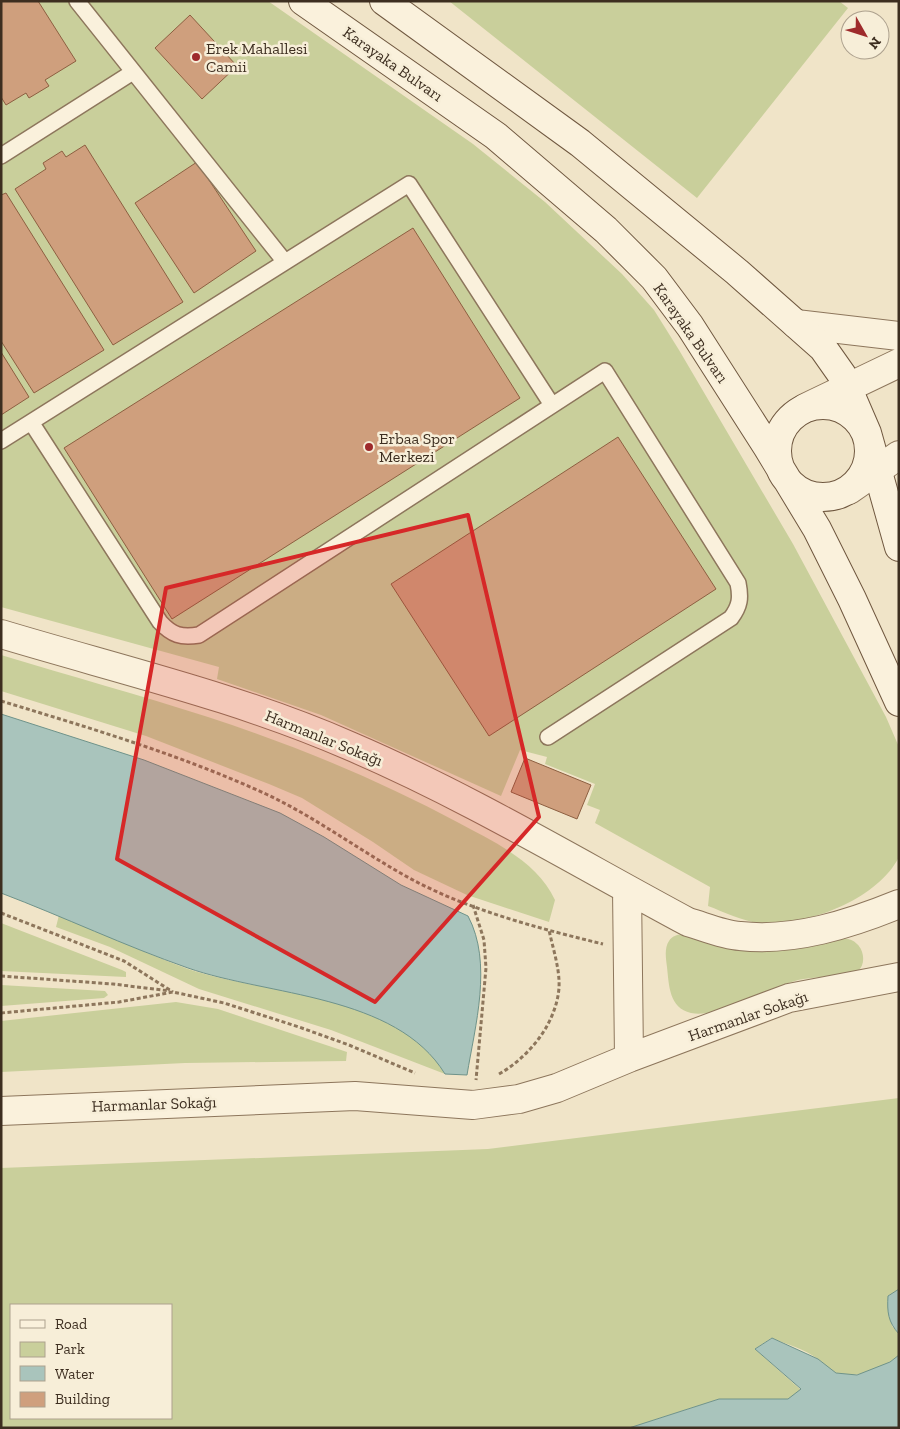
<svg xmlns="http://www.w3.org/2000/svg" width="900" height="1429" viewBox="0 0 900 1429" font-family="'Zilla Slab',serif">
	<style>
		.green { fill: #c9cf9b; fill-rule: evenodd }
		.water { fill: #a9c4bc; stroke: #6f938a }
		.building { fill: #cf9f7d; stroke: #8d5f41 }
		.lines { fill: none; stroke-linecap: round; stroke-linejoin: round }
		.service-casing { stroke: #8d765c; stroke-width: 18 }
		.minor-casing { stroke: #8d765c; stroke-width: 30 }
		.tertiary-casing { stroke: #8d765c; stroke-width: 30 }
		.secondary-casing { stroke: #6f573f; stroke-width: 30 }
		.path { stroke: #8d765c; stroke-width: 3; stroke-dasharray: 4 2.5; stroke-linecap: butt }
		.service { stroke: #faf1dc; stroke-width: 15 }
		.minor { stroke: #faf1dc; stroke-width: 28 }
		.tertiary { stroke: #faf1dc; stroke-width: 28 }
		.secondary { stroke: #faf1dc; stroke-width: 28 }
		.marked { fill: #d62828; fill-opacity: 0.2; stroke: #d62828; stroke-width: 4; stroke-linejoin: round }
		.poi-dot { fill: #9e2a2b; stroke: #f7eed8; stroke-width: 2 }
		.labels { text-anchor: middle; dominant-baseline: central; stroke-width: 5; stroke-linejoin: round; paint-order: stroke }
		.poi-label { font-size: 16px; fill: #3d2e20; stroke: #f7eed8; text-anchor: start }
		.street-label { font-size: 16px; fill: #3d2e20; stroke: #f7eed8 }
	</style>
	<rect width="100%" height="100%" fill="#f0e4c8"/>
	<!-- green -->
	<path class="green" d="M1,1H268L473,144L545,202L622,274L654,310L679,350L793,544L886,717L899,747V857C877,900 806,927 759,923C742,921 724,912 708,906L710,887L595,823L600,810L587,805L595,784L545,764L547,757L520,750L501,796L321,715L217,679L219,667L1,607Z
		M449,1H839L848,8L697,198Z
		M1,655C70,676 140,695 208,717C294,745 379,780 459,823C494,842 537,861 555,900L549,922L467,895L414,870L373,842L302,798L269,784L146,736L1,691Z
		M59,915C102,933 144,953 188,969C269,996 396,993 445,1074L331,1030L199,989L110,947L56,927Z
		M1,923L122,970L126,972V977L1,971Z
		M682,934C726,937 775,945 818,944C832,944 846,932 857,944C864,950 866,964 858,971C853,975 810,977 798,980C768,988 719,1019 691,1013C669,1008 669,985 667,967C666,959 664,948 669,941C672,936 677,935 682,934Z
		M1,985L105,991L108,995L104,998L1,1006Z
		M176,1002L218,1009L347,1052L346,1061L185,1063L1,1072V1021Z
		M899,1098V1289L888,1296L892,1326L899,1334V1355C884,1368 857,1380 837,1373C830,1371 824,1363 818,1359C804,1349 787,1344 771,1338L755,1349L801,1390L789,1399H719L629,1428H1V1168L488,1149ZM11,1305H171V1418H11Z"/>
	<!-- water -->
	<path class="water" d="M1,714L144,760L280,813L324,837L401,885L468,916C493,963 475,1026 467,1075L445,1074C396,994 268,996 188,968C125,946 64,917 1,893Z
		M899,1289V1334C888,1322 887,1312 888,1296Z
		M772,1338L818,1359L836,1373L857,1375L890,1362L899,1355V1428H629L719,1399H788L801,1389L755,1349Z"/>
	<!-- building -->
	<path class="building" d="M1,1H38L76,61L45,80L49,86L29,98L26,93L6,105L1,97Z
		M190,15L237,66L202,99L155,48Z
		M85,145L183,302L113,345L15,189L46,169L43,163L62,151L66,157Z
		M197,162L256,251L194,293L135,203Z
		M6,193L104,350L34,393L1,341V195Z
		M413,228L520,398L172,619L64,448Z
		M1,352L29,397L1,415Z
		M618,437L716,589L489,736L391,584Z
		M525,758L591,785L577,819L511,792Z"/>
	<g class="lines">
		<defs>
			<path id="service" d="M77,1L285,262
				M1,156L133,72
				M31,422L160,622C172,635 181,638 199,635L605,371L738,583C741,598 740,606 731,618L548,737
				M1,441L409,184L552,405"/>
			<path id="minor" d="M1,634C117,669 238,697 350,746C467,796 576,862 688,922C705,927 723,935 740,936C794,942 850,924 899,904
				M627,889L629,1058
				M1,1111L355,1096L473,1105L519,1099L557,1088L629,1058L789,998L899,977"/>
			<path id="tertiary" d="M796,324L899,336
				M805,408L899,363
				M849,490L899,455"/>
			<path id="secondary" d="M303,1L496,136L606,230L654,278L690,326L768,448L817,529L852,599L899,702
				M384,1L580,143L737,272L823,348L842,375L867,433L899,547
				M777 451a46 46 0 1 1 92 0a46 46 0 1 1-92 0Z"/>
		</defs>
		<!-- service casing -->
		<use href="#service" class="service-casing"/>
		<!-- minor casing -->
		<use href="#minor" class="minor-casing"/>
		<!-- tertiary casing -->
		<use href="#tertiary" class="tertiary-casing"/>
		<!-- secondary casing -->
		<use href="#secondary" class="secondary-casing"/>
		<!-- path -->
		<path class="path" d="M1,701C90,728 181,755 266,794C317,818 363,853 413,880C469,910 541,929 603,944
			M473,905L484,940L486,968L476,1080
			M1,913L124,961L173,992
			M1,976L113,984L170,991
			M1,1013L119,1002L173,992L224,1003L299,1027L349,1045L415,1073
			M499,1074C529,1057 556,1024 559,988C560,969 553,949 549,930"/>
		<!-- service -->
		<use href="#service" class="service"/>
		<!-- minor -->
		<use href="#minor" class="minor"/>
		<!-- tertiary -->
		<use href="#tertiary" class="tertiary"/>
		<!-- secondary -->
		<use href="#secondary" class="secondary"/>
	</g>
	<!-- marked area -->
	<path class="marked" d="M468,515L539,817L375,1002L117,859L166,588Z"/>
	<!-- markers -->
	<g class="poi-dot">
		<circle cx="196" cy="57" r="5"/>
		<circle cx="369" cy="447" r="5"/>
	</g>
	<g class="labels">
		<!-- poi labels -->
		<g class="poi-label">
			<text x="206" y="48">Erek Mahallesi<tspan x="206" dy="18">Camii</tspan></text>
			<text x="379" y="438">Erbaa Spor<tspan x="379" dy="18">Merkezi</tspan></text>
		</g>
		<!-- street labels -->
		<g class="street-label">
			<text transform="translate(393 64) rotate(35)">Karayaka Bulvarı</text>
			<text transform="translate(691 333) rotate(55)">Karayaka Bulvarı</text>
			<text transform="translate(324 738) rotate(22)">Harmanlar Sokağı</text>
			<text transform="translate(748 1016) rotate(-19)">Harmanlar Sokağı</text>
			<text transform="translate(154 1104) rotate(-2)">Harmanlar Sokağı</text>
		</g>
	</g>
	<!-- border -->
	<rect width="900" height="1429" fill="none" stroke="#3d2e20" stroke-width="5"/>
	<!-- legend -->
	<rect x="10" y="1304" width="162" height="115" fill="#f7eed8" stroke="#ada18e"/>
	<rect x="20" y="1320" width="25" height="8" fill="#faf1dc" stroke="#ada18e"/>
	<text x="55" y="1329" font-size="15" fill="#3d2e20">Road</text>
	<rect x="20" y="1342" width="25" height="15" fill="#c9cf9b" stroke="#ada18e"/>
	<text x="55" y="1354" font-size="15" fill="#3d2e20">Park</text>
	<rect x="20" y="1366" width="25" height="15" fill="#a9c4bc" stroke="#ada18e"/>
	<text x="55" y="1379" font-size="15" fill="#3d2e20">Water</text>
	<rect x="20" y="1392" width="25" height="15" fill="#cf9f7d" stroke="#ada18e"/>
	<text x="55" y="1404" font-size="15" fill="#3d2e20">Building</text>
	<!-- north arrow -->
	<g transform="translate(865 35) rotate(129)"><circle r="24" fill="#f7eed8" stroke="#ada18e"/>
	<path d="M0-4L9 19L0 12L-9 19Z" fill="#9e2a2b"/>
	<text y="-8" font-size="14" font-weight="bold" text-anchor="middle" fill="#3d2e20">N</text>
	</g>
</svg>
